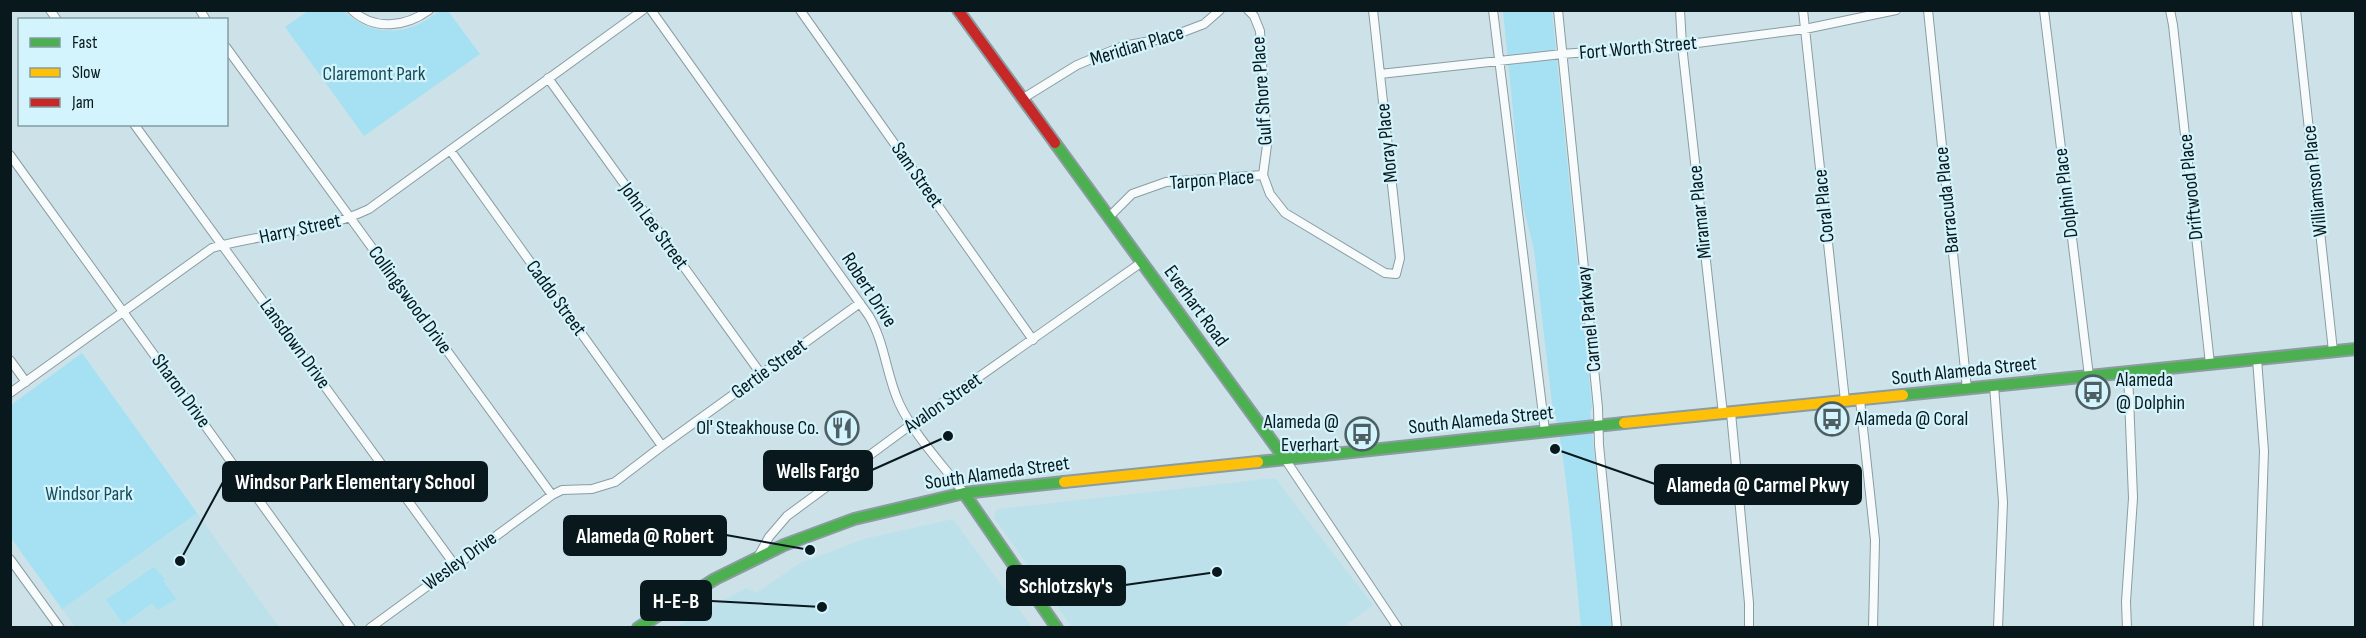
<svg xmlns="http://www.w3.org/2000/svg" width="2366" height="638" viewBox="0 0 2366 638" font-family="'Sofia Sans Condensed',sans-serif">
	<style>
		.built { fill: #bce1eb }
		.green { fill: #a5e1f2 }
		.lines { fill: none; stroke-linecap: round; stroke-linejoin: round }
		.street-casing { stroke: #8b9ca0; stroke-width: 10 }
		.fast-casing { stroke: #8b9ca0; stroke-width: 14 }
		.slow-casing { stroke: #8b9ca0; stroke-width: 14 }
		.jam-casing { stroke: #8b9ca0; stroke-width: 14 }
		.street { stroke: #f7fbfc; stroke-width: 8 }
		.fast { stroke: #4caf50; stroke-width: 10 }
		.slow { stroke: #ffc107; stroke-width: 10 }
		.jam { stroke: #c62828; stroke-width: 10 }
		.labels { text-anchor: middle; dominant-baseline: central; stroke-width: 4.5; stroke-linejoin: round; paint-order: stroke }
		.street-label { font-size: 20px; fill: #09181c; stroke: #d4f4fd }
		.park-label { font-size: 20px; fill: #164b58; stroke: #d4f4fd }
		.poi-label { font-size: 20px; fill: #09181c; stroke: #d4f4fd; text-anchor: start }
		.leader { fill: none; stroke: #09181c; stroke-width: 2 }
		.callout-dot { fill: #09181c; stroke: #d4f4fd; stroke-width: 2 }
		.callout { fill: #09181c; stroke: #09181c; stroke-width: 2 }
		.callout-label { font-size: 21px; text-anchor: middle; font-weight: bold; fill: #fff }
	</style>
	<rect width="100%" height="100%" fill="#cce2e8"/>
	<!-- built -->
	<path class="built" d="M1275,478L1373,605L1343,627H1072L994,518L997,509Z
		M197,513L279,627H75L62,609Z
		M953,519L1032,627H676L746,588L756,593L800,563L864,539Z"/>
	<!-- green -->
	<path class="green" d="M343,10C364,32 396,37 423,22C432,17 436,10 448,11L480,54L364,136L285,27L308,11Z
		M1503,11H1552L1592,407L1590,412L1612,627H1581C1578,598 1563,423 1553,411L1534,250L1522,201Z
		M82,353L197,513L62,609L11,538V405Z
		M154,567L165,579L163,581L176,599L158,610L152,603L123,624L106,600Z"/>
	<g class="lines">
		<defs>
			<path id="street" d="M50,10L57,20
				M200,10L206,20
				M352,10C374,31 406,27 429,10
				M651,10L869,316C885,343 886,374 899,403C914,435 942,464 964,493
				M800,10L1033,340
				M1248,10L1254,16L1260,31L1267,145L1263,175L1270,194L1285,213L1385,273L1396,274L1400,258L1373,10
				M1493,10L1545,431
				M1558,10L1598,408L1599,445L1617,628
				M1680,10L1682,45L1723,414
				M1803,10L1845,401
				M1928,10L1967,389
				M2044,10L2089,376
				M2170,10L2173,25L2210,364
				M2296,10L2333,351
				M226,47L552,495
				M1380,74L1562,54L1682,45L1805,29L1896,10
				M548,78L761,374
				M1022,99L1077,65L1123,46L1167,38L1204,24L1220,10
				M134,124L454,564
				M450,150L662,446
				M10,155L351,628
				M1109,217L1132,194L1166,182L1263,175
				M2257,359L2264,451L2258,628
				M10,360L26,382
				M1994,386L2003,502L1998,628
				M10,393L212,248C264,233 319,233 369,209L643,10
				M1860,400L1875,540L1873,628
				M1731,413L1749,603V628
				M1285,459L1398,628
				M758,557L769,537L787,516L912,424L1142,262
				M10,559L60,628
				M370,628L552,495L562,490L592,489L615,482L662,446L860,303
				M2127,628L2126,602L2133,498L2128,372"/>
			<path id="fast" d="M1055,143L1285,459
				M1903,395L2356,349
				M1258,462L1624,423
				M964,493L1057,628
				M638,628L715,579L784,545L854,519L964,493L1064,482"/>
			<path id="slow" d="M1624,423L1903,395
				M1064,482L1258,462"/>
			<path id="jam" d="M958,10L1055,143"/>
		</defs>
		<!-- street casing -->
		<use href="#street" class="street-casing"/>
		<!-- fast casing -->
		<use href="#fast" class="fast-casing"/>
		<!-- slow casing -->
		<use href="#slow" class="slow-casing"/>
		<!-- jam casing -->
		<use href="#jam" class="jam-casing"/>
		<!-- street -->
		<use href="#street" class="street"/>
		<!-- fast -->
		<use href="#fast" class="fast"/>
		<!-- slow -->
		<use href="#slow" class="slow"/>
		<!-- jam -->
		<use href="#jam" class="jam"/>
	</g>
	<!-- icons -->
	<defs>
		<symbol id="bus-ring" viewBox="-11 -11 22 22"><circle r="9.5" fill="#d4f4fd" stroke="#4d5f63" stroke-width="1.5"/><path d="M-5-6H5V4H4V6H2V4H-2V6H-4V4H-5ZM-3.5-4V0h7V-4ZM-3.5 1.2v1.5H-2V1.2ZM2 1.2v1.5H3.5V1.2Z" fill="#4d5f63"/></symbol>
		<symbol id="restaurant-ring" viewBox="-11 -11 22 22"><circle r="9.5" fill="#d4f4fd" stroke="#4d5f63" stroke-width="1.5"/><path d="M-5-6h1v4h1v-4h1v4h1v-4h1v5L-1.5 .5V6h-2V.5L-5-1ZM5-6V6H3V1.5H1.5Q1.5-4 5-6Z" fill="#4d5f63"/></symbol>
	</defs>
	<g fill-rule="evenodd">
		<use href="#bus-ring" x="2074" y="373" width="38" height="38"/>
		<use href="#bus-ring" x="1813" y="400" width="38" height="38"/>
		<use href="#restaurant-ring" x="823" y="409" width="38" height="38"/>
		<use href="#bus-ring" x="1343" y="415" width="38" height="38"/>
	</g>
	<g class="labels">
		<!-- street labels -->
		<g class="street-label">
			<text transform="translate(1137 46) rotate(-17)">Meridian Place</text>
			<text transform="translate(1638 48) rotate(-5)">Fort Worth Street</text>
			<text transform="translate(1262 91) rotate(-94)">Gulf Shore Place</text>
			<text transform="translate(1387 143) rotate(-96)">Moray Place</text>
			<text transform="translate(917 175) rotate(55)">Sam Street</text>
			<text transform="translate(1212 180) rotate(-4)">Tarpon Place</text>
			<text transform="translate(2315 181) rotate(-96)">Williamson Place</text>
			<text transform="translate(2191 187) rotate(-96)">Driftwood Place</text>
			<text transform="translate(2066 193) rotate(-97)">Dolphin Place</text>
			<text transform="translate(1947 200) rotate(-96)">Barracuda Place</text>
			<text transform="translate(1824 206) rotate(-96)">Coral Place</text>
			<text transform="translate(1700 212) rotate(-96)">Miramar Place</text>
			<text transform="translate(654 226) rotate(54)">John Lee Street</text>
			<text transform="translate(300 229) rotate(-12)">Harry Street</text>
			<text transform="translate(869 290) rotate(57)">Robert Drive</text>
			<text transform="translate(556 298) rotate(54)">Caddo Street</text>
			<text transform="translate(410 300) rotate(54)">Collingswood Drive</text>
			<text transform="translate(1196 306) rotate(54)">Everhart Road</text>
			<text transform="translate(1589 319) rotate(-96)">Carmel Parkway</text>
			<text transform="translate(295 344) rotate(54)">Lansdown Drive</text>
			<text transform="translate(769 369) rotate(-36)">Gertie Street</text>
			<text transform="translate(1964 371) rotate(-6)">South Alameda Street</text>
			<text transform="translate(181 391) rotate(54)">Sharon Drive</text>
			<text transform="translate(943 403) rotate(-35)">Avalon Street</text>
			<text transform="translate(1481 420) rotate(-6)">South Alameda Street</text>
			<text transform="translate(997 473) rotate(-8)">South Alameda Street</text>
			<text transform="translate(460 561) rotate(-36)">Wesley Drive</text>
		</g>
		<!-- park labels -->
		<g class="park-label">
			<text x="374" y="74">Claremont Park</text>
			<text x="89" y="494">Windsor Park</text>
		</g>
		<!-- poi labels -->
		<g class="poi-label">
			<text x="2116" y="380">Alameda<tspan x="2116" dy="23">@ Dolphin</tspan></text>
			<text x="1855" y="419">Alameda @ Coral</text>
			<text x="1339" y="422" text-anchor="end">Alameda @<tspan x="1339" dy="23">Everhart</tspan></text>
			<text x="819" y="428" text-anchor="end">Ol' Steakhouse Co.</text>
		</g>
	</g>
	<!-- callouts -->
	<path class="leader" d="M948 436L872 470M180 561L223 482M1555 449L1655 484M810 550L726 535M1217 572L1125 585M822 607L711 601"/>
	<g class="callout-dot">
		<circle cx="948" cy="436" r="6"/>
		<circle cx="180" cy="561" r="6"/>
		<circle cx="1555" cy="449" r="6"/>
		<circle cx="810" cy="550" r="6"/>
		<circle cx="1217" cy="572" r="6"/>
		<circle cx="822" cy="607" r="6"/>
	</g>
	<g class="callout">
		<rect x="764" y="451" width="108" height="39" rx="6"/>
		<rect x="223" y="462" width="264" height="39" rx="6"/>
		<rect x="1655" y="465" width="206" height="39" rx="6"/>
		<rect x="564" y="516" width="162" height="39" rx="6"/>
		<rect x="1007" y="566" width="118" height="39" rx="6"/>
		<rect x="641" y="581" width="70" height="39" rx="6"/>
	</g>
	<g class="callout-label">
		<text x="818" y="478">Wells Fargo</text>
		<text x="355" y="489">Windsor Park Elementary School</text>
		<text x="1758" y="492">Alameda @ Carmel Pkwy</text>
		<text x="645" y="543">Alameda @ Robert</text>
		<text x="1066" y="593">Schlotzsky's</text>
		<text x="676" y="608">H-E-B</text>
	</g>
	<!-- border -->
	<rect width="2366" height="638" fill="none" stroke="#09181c" stroke-width="24"/>
	<!-- legend -->
	<rect x="18" y="18" width="210" height="108" fill="#d4f4fd" stroke="#839ca3" stroke-width="1.5"/>
	<rect x="30" y="38" width="30" height="9" fill="#4caf50" stroke="#839ca3" stroke-width="1.5"/>
	<text x="72" y="48" font-size="18" fill="#09181c">Fast</text>
	<rect x="30" y="68" width="30" height="9" fill="#ffc107" stroke="#839ca3" stroke-width="1.5"/>
	<text x="72" y="78" font-size="18" fill="#09181c">Slow</text>
	<rect x="30" y="98" width="30" height="9" fill="#c62828" stroke="#839ca3" stroke-width="1.5"/>
	<text x="72" y="108" font-size="18" fill="#09181c">Jam</text>
</svg>
